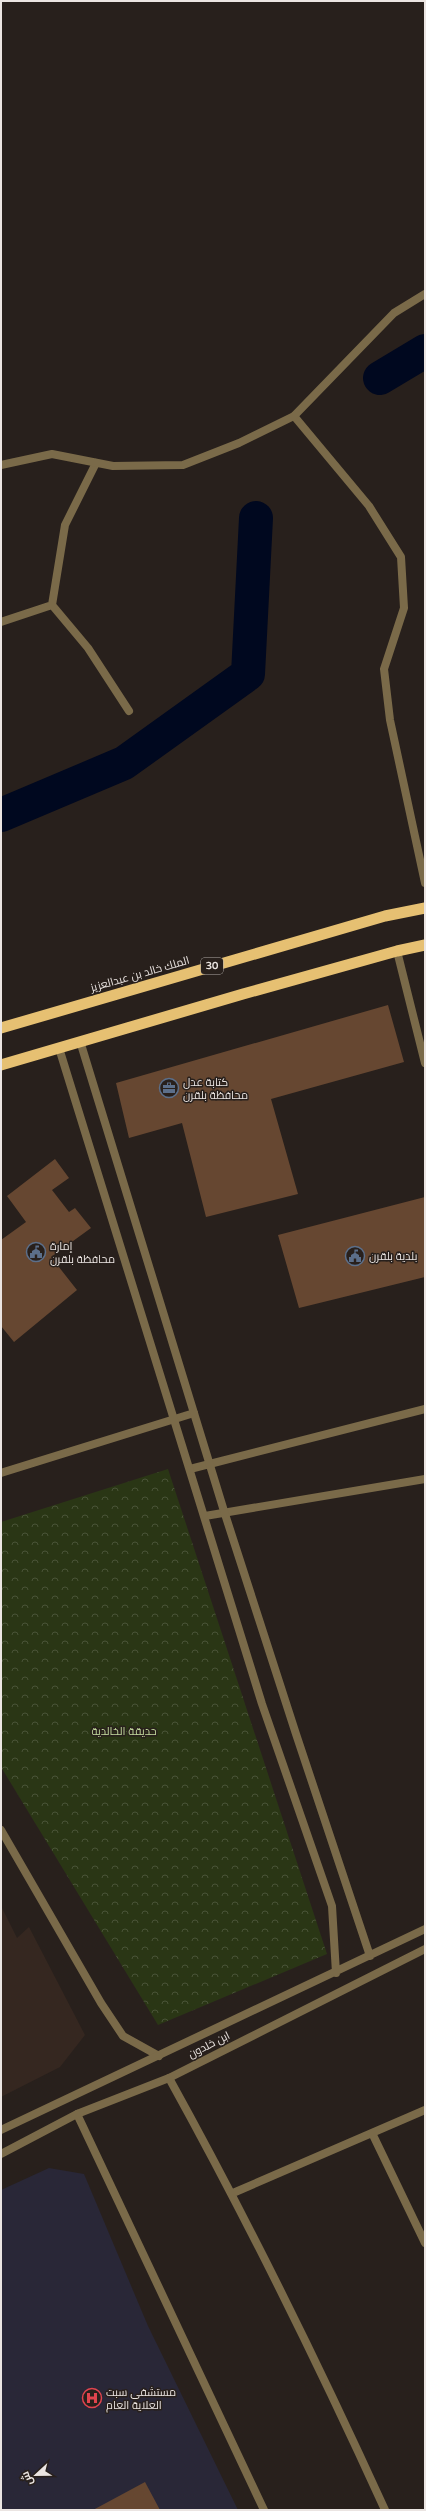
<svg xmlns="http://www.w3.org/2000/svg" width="426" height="2511" viewBox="0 0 426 2511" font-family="'Varela Round',Cairo,sans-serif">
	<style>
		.built { fill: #352720 }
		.medical { fill: #292737 }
		.park { fill: url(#park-crowns) }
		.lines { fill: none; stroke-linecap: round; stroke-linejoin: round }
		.river { stroke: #00081f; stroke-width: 34 }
		.building { fill: #664731 }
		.minor { stroke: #7a6a49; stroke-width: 8 }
		.tertiary { stroke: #7a6a49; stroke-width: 8 }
		.trunk { stroke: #e6c072; stroke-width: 11 }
		.labels { text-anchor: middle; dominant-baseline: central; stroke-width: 3; stroke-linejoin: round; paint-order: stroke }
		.shield { fill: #28201c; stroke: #b0aaa7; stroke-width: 1 }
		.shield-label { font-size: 10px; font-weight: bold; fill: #ebe5e2 }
		.street-label { font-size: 11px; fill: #ebe5e2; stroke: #28201c }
		.poi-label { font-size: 11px; fill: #ebe5e2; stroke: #28201c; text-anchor: start }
		.park-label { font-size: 11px; fill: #c4db9e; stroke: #28201c }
	</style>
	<defs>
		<pattern id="park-crowns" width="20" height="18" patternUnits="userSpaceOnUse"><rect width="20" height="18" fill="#2a3615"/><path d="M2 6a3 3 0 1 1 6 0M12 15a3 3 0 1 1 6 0" fill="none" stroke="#495337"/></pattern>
	</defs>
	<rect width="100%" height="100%" fill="#28201c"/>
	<!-- built -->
	<path class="built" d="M1,1906L17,1938L29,1927L85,2035L60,2067L1,2097Z"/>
	<!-- medical -->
	<path class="medical" d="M49,2168L84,2174L148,2326L238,2510H1V2190Z"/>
	<!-- park -->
	<path class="park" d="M168,1469L327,1954L158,2025L1,1767V1522Z"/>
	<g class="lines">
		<!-- river -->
		<path class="river" d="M380,378L425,351
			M1,815L124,763L248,674L256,518"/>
	</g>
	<!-- building -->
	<path class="building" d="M388,1005L404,1062L271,1099L298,1194L206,1217L182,1123L129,1138L116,1083Z
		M55,1159L69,1178L52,1190L69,1212L75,1208L91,1228L51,1257L77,1290L14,1342L1,1326V1240L26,1222L7,1196Z
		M425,1197V1277L299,1308L278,1235Z
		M145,2482L160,2510H93Z"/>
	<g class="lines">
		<!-- minor -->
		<path class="minor" d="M294,416L369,506L401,557L404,608L384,669L390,720L425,883
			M52,605L88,648L129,711
			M1,622L52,605L65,525L96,463
			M397,951L425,1063
			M190,1469L425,1409
			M1,1473L194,1413
			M205,1516L425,1479
			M1,1830L101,2003L123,2036L159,2056
			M169,2078C247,2219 318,2363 385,2510
			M77,2114L264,2510
			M372,2133L425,2243
			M233,2193L425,2110"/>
		<!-- tertiary -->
		<path class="tertiary" d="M1,465L52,454L113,466L183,465L239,443L294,416L394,313L425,294
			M80,1041L224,1511L296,1734L370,1956
			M59,1048L262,1704L332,1906L336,1973
			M1,2130L425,1929
			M1,2154L77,2114L169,2078L425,1949"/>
		<!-- trunk -->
		<path class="trunk" d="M1,1028L385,916L425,908
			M1,1065L243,994L397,951L425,945"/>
	</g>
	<!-- icons -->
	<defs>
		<symbol id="office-ring" viewBox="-11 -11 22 22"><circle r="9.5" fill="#28201c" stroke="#5c6f8a" stroke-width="1.5"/><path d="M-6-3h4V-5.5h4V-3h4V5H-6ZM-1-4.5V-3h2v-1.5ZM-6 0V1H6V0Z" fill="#5c6f8a"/></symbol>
		<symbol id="civic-ring" viewBox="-11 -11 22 22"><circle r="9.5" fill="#28201c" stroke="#5c6f8a" stroke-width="1.5"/><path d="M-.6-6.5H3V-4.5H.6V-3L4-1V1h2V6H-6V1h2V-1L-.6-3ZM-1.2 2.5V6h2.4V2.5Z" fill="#5c6f8a"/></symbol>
		<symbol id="hospital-ring" viewBox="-11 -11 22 22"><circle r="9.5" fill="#28201c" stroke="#e0444e" stroke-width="1.5"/><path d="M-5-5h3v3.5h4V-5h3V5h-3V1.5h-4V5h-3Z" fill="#e0444e"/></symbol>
	</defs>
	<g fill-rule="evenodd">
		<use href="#office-ring" x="158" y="1077" width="22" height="22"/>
		<use href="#civic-ring" x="25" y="1241" width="22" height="22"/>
		<use href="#civic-ring" x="344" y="1245" width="22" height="22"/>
		<use href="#hospital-ring" x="81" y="2387" width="22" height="22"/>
	</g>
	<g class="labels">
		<!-- shield labels -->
		<rect class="shield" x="201" y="958" width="22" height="16" rx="3"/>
		<g class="shield-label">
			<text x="212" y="966">30</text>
		</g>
		<!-- street labels -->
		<g class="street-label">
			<text transform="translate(140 974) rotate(-16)">الملك خالد بن عبدالعزيز</text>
			<text transform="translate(209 2045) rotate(-27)">ابن خلدون</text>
		</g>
		<!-- poi labels -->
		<g class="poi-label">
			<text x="183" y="1082">كتابة عدل<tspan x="183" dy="13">محافظة بلقرن</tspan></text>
			<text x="50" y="1246">إمارة<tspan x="50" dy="13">محافظة بلقرن</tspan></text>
			<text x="369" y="1256">بلدية بلقرن</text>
			<text x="106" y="2392">مستشفى سبت<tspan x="106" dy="13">العلاية العام</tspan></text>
		</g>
		<!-- park labels -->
		<g class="park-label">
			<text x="124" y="1731">حديقة الخالدية</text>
		</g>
	</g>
	<!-- border -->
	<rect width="426" height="2511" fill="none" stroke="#ebe5e2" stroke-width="4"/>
	<!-- north arrow -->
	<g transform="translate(36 2475) rotate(248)" stroke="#28201c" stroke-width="3" paint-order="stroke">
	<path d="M0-3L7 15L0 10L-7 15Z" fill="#ebe5e2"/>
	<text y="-6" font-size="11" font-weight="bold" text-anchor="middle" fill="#ebe5e2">ش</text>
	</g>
</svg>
